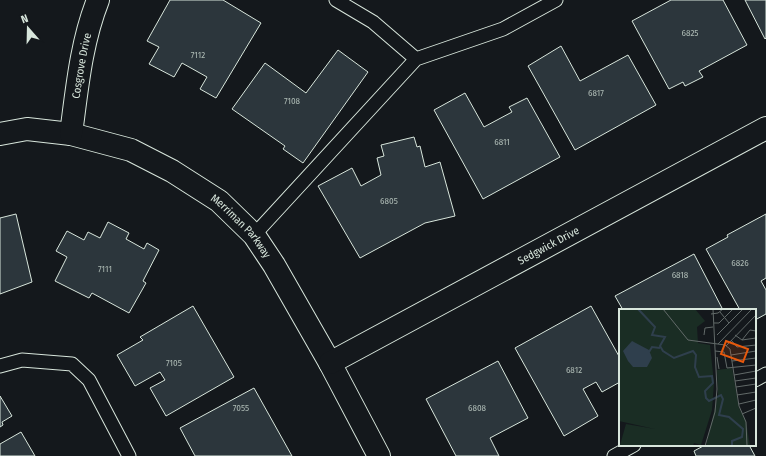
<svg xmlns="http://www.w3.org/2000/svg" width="766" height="456" viewBox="0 0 766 456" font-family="'Fira Sans Condensed',sans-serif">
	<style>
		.building { fill: #2c363c; stroke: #d8e6dc }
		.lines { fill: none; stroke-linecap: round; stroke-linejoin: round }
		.lane-casing { stroke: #d8e6dc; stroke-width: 15 }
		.street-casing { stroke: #d8e6dc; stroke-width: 24 }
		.lane { stroke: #14181c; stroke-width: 13 }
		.street { stroke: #14181c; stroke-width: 22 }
		.labels { text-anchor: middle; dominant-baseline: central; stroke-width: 3; stroke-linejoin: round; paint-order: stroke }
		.number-label { font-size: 9px; fill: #adbab4 }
		.street-label { font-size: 11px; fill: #d8e6dc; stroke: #14181c }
		.inset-river { fill: none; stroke: #2f3f4d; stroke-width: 2 }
		.inset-road { fill: none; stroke: #626a69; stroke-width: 1 }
		.view { fill: #e8590c; fill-opacity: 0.15; stroke: #e8590c; stroke-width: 2 }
		.inset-edge { fill: none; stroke: #d8e6dc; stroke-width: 2 }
	</style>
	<rect width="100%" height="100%" fill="#14181c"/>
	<!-- building -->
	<path class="building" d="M170,0H223L261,23L216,98L200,89L207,77L182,63L174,77L149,64L159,47L147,41Z
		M671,0H723L747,45L699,71L703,77L685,86L683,82L669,89L632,21Z
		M745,0H766V38L765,39Z
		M561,46L580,81L628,55L656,105L575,150L528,66Z
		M338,50L368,72L303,163L283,149L285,146L232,109L265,63L306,93Z
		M465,93L484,127L512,112L509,107L527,98L560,157L483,199L434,110Z
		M414,137L417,147L420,146L425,167L440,162L455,216L425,223L360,258L318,186L352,168L361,186L381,175L377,158L384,156L381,145Z
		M16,214L32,282L0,294V218Z
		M766,214V278L761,281L766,290V314L755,320V310H740L706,249L728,237L727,235Z
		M108,222L129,233L126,239L144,249L147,243L159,250L143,281L146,283L129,313L92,293L89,298L55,281L67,257L56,251L67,231L84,240L88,232L100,238Z
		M694,254L723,310H623L615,296Z
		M193,306L234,377L166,416L150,388L165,380L160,372L135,386L117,355L143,340L140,337Z
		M591,306L620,358V382L602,392L596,382L583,389L598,416L564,436L515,348Z
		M498,361L528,418L490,438L499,456H456L426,399Z
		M254,388L292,456H195L180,428Z
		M0,396L12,416L2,422L3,425L0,427Z
		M21,432L35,456H0V444Z
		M705,445H749L755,456H696L694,451Z"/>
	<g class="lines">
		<defs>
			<path id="lane" d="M336,0L373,22L416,59L503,29L556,0
				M254,235L416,59
				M0,366L22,360L72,364L89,380L129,456
				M755,380L766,374
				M614,456L634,445"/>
			<g id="street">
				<path id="s1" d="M0,134L27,129L71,134L131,150L172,171L219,201L254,235L274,265L330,363L379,456"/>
				<path id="s2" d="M71,134C77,89 81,43 98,0"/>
				<path id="s3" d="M330,363L766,128"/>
			</g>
		</defs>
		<!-- lane casing -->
		<use href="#lane" class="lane-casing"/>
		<!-- street casing -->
		<use href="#street" class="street-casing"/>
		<!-- lane -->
		<use href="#lane" class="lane"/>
		<!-- street -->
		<use href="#street" class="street"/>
	</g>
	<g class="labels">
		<!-- number labels -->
		<g class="number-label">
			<text x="690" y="33">6825</text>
			<text x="198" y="55">7112</text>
			<text x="596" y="93">6817</text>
			<text x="292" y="101">7108</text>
			<text x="502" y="142">6811</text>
			<text x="389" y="201">6805</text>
			<text x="740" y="263">6826</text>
			<text x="105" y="269">7111</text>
			<text x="680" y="275">6818</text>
			<text x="174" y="363">7105</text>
			<text x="574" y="370">6812</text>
			<text x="241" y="408">7055</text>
			<text x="477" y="408">6808</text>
		</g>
		<!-- street labels -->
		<g class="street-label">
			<text stroke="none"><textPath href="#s2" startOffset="69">Cosgrove Drive</textPath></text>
			<text stroke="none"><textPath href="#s1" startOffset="269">Merriman Parkway</textPath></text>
			<text stroke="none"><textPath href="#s3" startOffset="248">Sedgwick Drive</textPath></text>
		</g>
	</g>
	<!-- overview -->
	<g transform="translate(619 309)">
		<rect width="137" height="137" fill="#14181c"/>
		<path d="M0,0H76L86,12L78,18L79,34L91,36L95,74L93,101L82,136L75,134L74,137L1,136L7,115L36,120L0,112ZM113,59L120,99L127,112L131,137H87L99,85L98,61Z" fill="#1a2d24"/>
		<path d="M13,32L30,41L33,49L28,58H14L9,52L4,42Z" fill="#2f3f4d"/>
		<path class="inset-river" d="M19,0L36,18L33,26L46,28L41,37L44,42L55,49L74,42L77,46L76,58L80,68L93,67L94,74L86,82L87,89L90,92L102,86L104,90L100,106L110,108L124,120L123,128L113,132V137M30,43L33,38L41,39"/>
		<path class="inset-road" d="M44,0L69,31L106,36L111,40L120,97L127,113L128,137M101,3L110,14M92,5L99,4L104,0M95,14H100L114,0M85,26L86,19L94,18M98,26L124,0M116,26L123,31L137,29M112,31L118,38L137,36M123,31L131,21L137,22M99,35L133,0M107,37L137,6M96,42L105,43L108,59L137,56M112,46L137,42M98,48L100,60M113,52L137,49M115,66L137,62M116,72L137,69M117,78L137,75M118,86L137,83M120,95L137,91M123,105L137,99M86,137L96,103L98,80L94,0"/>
		<path class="view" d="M107,32L129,40L124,53L102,45Z"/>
		<rect width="137" height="137" class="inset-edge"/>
	</g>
	<!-- north arrow -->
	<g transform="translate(28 28) rotate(340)" stroke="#14181c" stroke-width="3" paint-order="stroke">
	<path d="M0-3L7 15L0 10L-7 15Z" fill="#d8e6dc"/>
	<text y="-6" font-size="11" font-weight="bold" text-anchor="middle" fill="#d8e6dc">N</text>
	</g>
</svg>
